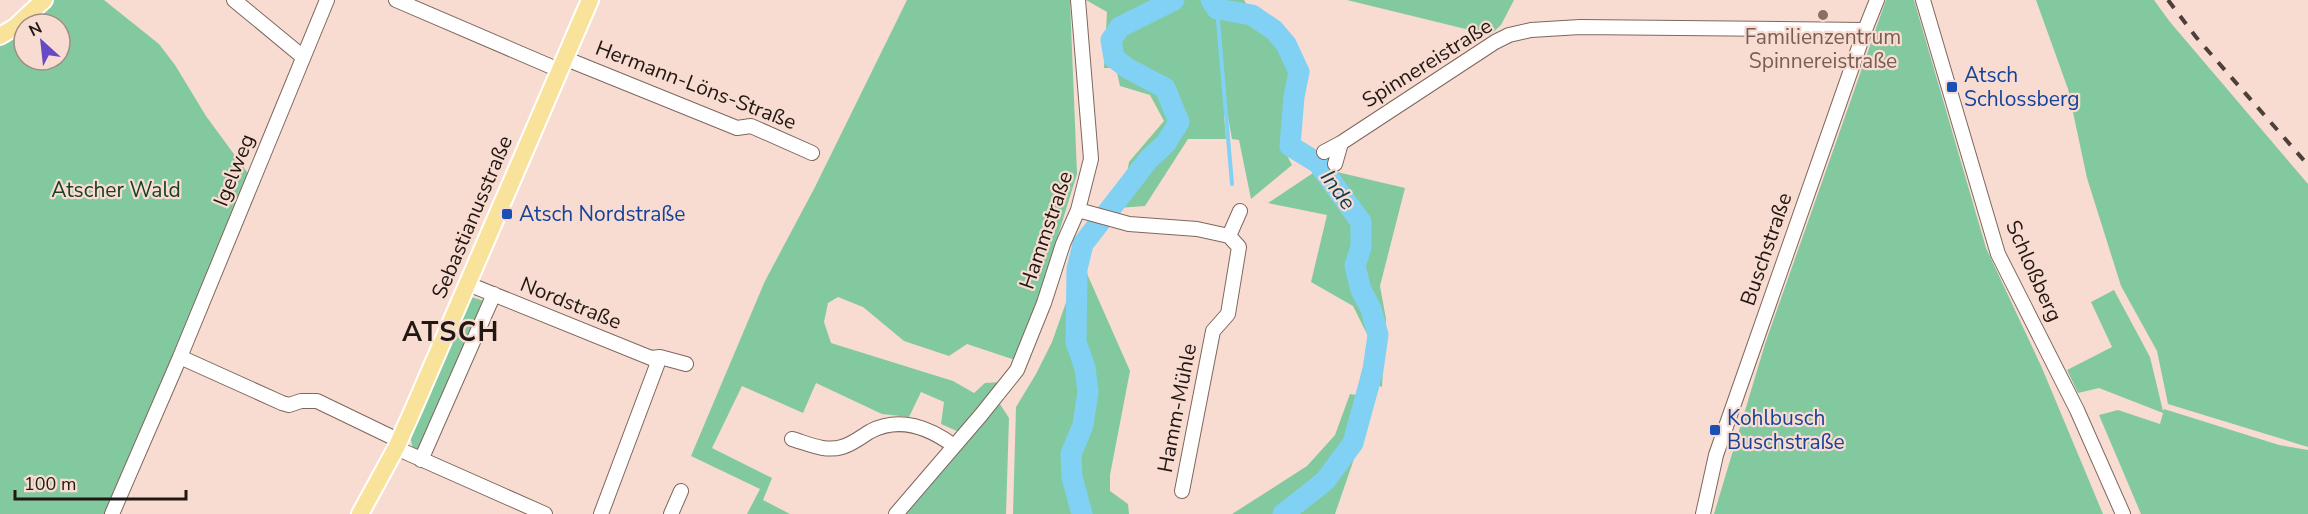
<svg xmlns="http://www.w3.org/2000/svg" width="2308" height="514" viewBox="0 0 2308 514" font-family="'Nunito Sans',sans-serif">
	<style>
		.green { fill: #83c99f }
		.lines { fill: none; stroke-linecap: round; stroke-linejoin: round }
		.stream { stroke: #81d1f5; stroke-width: 4 }
		.river { stroke: #81d1f5; stroke-width: 21 }
		.minor-casing { stroke: #7f675d; stroke-width: 16 }
		.major-casing { stroke: #fff; stroke-width: 20 }
		.minor { stroke: #fff; stroke-width: 14 }
		.major { stroke: #f9e29a; stroke-width: 16 }
		.rail { stroke: #4d3f3a; stroke-width: 4; stroke-dasharray: 10 10; stroke-linecap: butt }
		.education-dot { fill: #8d6e63; stroke: #f8dcd1; stroke-width: 2 }
		.transit-dot { fill: #1a4fb4; stroke: #f8dcd1; stroke-width: 2 }
		.labels { text-anchor: middle; dominant-baseline: central; stroke-width: 4.5; stroke-linejoin: round; paint-order: stroke }
		.education-label { font-size: 21px; fill: #785e54; stroke: #f8dcd1 }
		.street-label { font-size: 21px; fill: #211713; stroke: #f8dcd1 }
		.transit-label { font-size: 21px; fill: #164399; stroke: #f8dcd1; text-anchor: start }
		.park-label { font-size: 21px; fill: #19402b; stroke: #f8dcd1 }
		.water-label { font-size: 22px; font-style: italic; fill: #0e3e51; stroke: #f8dcd1 }
		.district-label { font-size: 27px; font-weight: bold; letter-spacing: 1.5px; fill: #211713; stroke: #f8dcd1 }
	</style>
	<rect width="100%" height="100%" fill="#f8dcd1"/>
	<!-- green -->
	<path class="green" d="M54,0H104L159,44L175,65L206,116L250,176L107,514H0V45L24,31V60H60V24H32Z
		M907,0H1070L1077,174L1037,303L1015,360L967,344L949,356L904,341L863,307L838,297L828,303L824,322L831,343L953,381L974,393L985,383L1003,382L959,432L941,424L944,402L921,392L909,417L882,414L816,383L803,413L742,386L712,448L772,478L763,500L790,514H747L760,489L691,456L765,281L815,187Z
		M1086,0H1244L1251,11L1247,16L1264,27L1282,46L1296,73L1284,150L1292,165L1251,199L1239,140L1232,139L1228,117L1224,115L1226,139H1188L1145,206L1105,209L1127,173L1129,162L1164,121L1150,95L1120,86L1116,68H1104L1107,12Z
		M1347,0H1514L1501,25L1490,35Z
		M1886,0H1914L1986,248L2042,368L2103,514H1714L1765,344Z
		M2036,0H2154L2170,22L2308,184V447L2168,404L2157,351L2121,286L2087,178L2068,89Z
		M1331,161L1337,172L1405,188L1380,286L1386,319L1382,387L1360,378L1370,340L1353,306L1311,282L1327,215L1268,203Z
		M1081,260L1130,371L1110,475V491L1128,504L1129,514H1013L1016,407L1036,374L1052,342Z
		M2114,290L2150,357L2163,411L2164,409L2279,445L2308,450V514H2141L2099,415L2118,410L2160,424L2163,413L2099,388L2078,393L2067,370L2112,347L2091,302Z
		M468,296L484,301L423,452L413,450L410,435Z
		M1350,394L1375,398L1335,514H1232L1307,466L1335,435Z
		M998,401L1009,418L1006,514H903Z"/>
	<g class="lines">
		<!-- stream -->
		<path class="stream" d="M1217,9L1232,184"/>
		<!-- river -->
		<path class="river" d="M1211,0L1217,9L1252,15L1274,30L1286,44L1299,72L1294,97L1290,146L1318,163L1361,222V247L1355,266L1361,290L1371,309L1378,335L1373,370L1353,443L1325,481L1283,514
			M1082,514L1072,477L1071,454L1083,425L1088,392L1085,368L1076,342L1077,269L1083,244L1148,160L1166,143L1179,122L1165,88L1127,68L1114,58L1111,40L1120,27L1174,0"/>
		<defs>
			<path id="minor" d="M234,0L303,57
				M396,0L559,70
				M1923,0L1998,254L2077,410L2123,514
				M564,58L737,128L751,126L812,153
				M1324,152L1341,143
				M1335,164L1341,143L1495,42L1509,35L1531,30L1580,27L1865,30
				M1078,210L1129,224L1197,229L1229,236L1239,247L1228,314L1213,331L1182,491
				M1229,236L1240,211
				M468,284L651,358L660,357L686,364
				M180,357L327,0
				M792,439C809,444 825,452 842,447C853,444 862,436 871,431C900,416 930,428 954,446
				M396,448L545,514
				M421,460L494,294
				M112,514L180,357L282,403L289,405L301,401H317L400,441
				M601,514L660,357
				M671,514L681,491
				M896,514L981,415L1017,370L1044,303L1063,244L1078,210L1091,159L1078,0
				M1703,514L1716,455L1865,30L1877,0"/>
			<path id="major" d="M0,36L15,27L44,0
				M360,514L396,448L416,403L590,0"/>
		</defs>
		<!-- minor casing -->
		<use href="#minor" class="minor-casing"/>
		<!-- major casing -->
		<use href="#major" class="major-casing"/>
		<!-- minor -->
		<use href="#minor" class="minor"/>
		<!-- major -->
		<use href="#major" class="major"/>
		<!-- rail -->
		<path class="rail" d="M2168,0L2196,37L2308,165"/>
	</g>
	<!-- markers -->
	<circle class="education-dot" cx="1823" cy="15" r="6"/>
	<g class="transit-dot">
		<rect x="1946" y="81" width="12" height="12" rx="3"/>
		<rect x="501" y="208" width="12" height="12" rx="3"/>
		<rect x="1709" y="424" width="12" height="12" rx="3"/>
	</g>
	<g class="labels">
		<!-- education labels -->
		<g class="education-label">
			<text x="1823" y="37">Familienzentrum<tspan x="1823" dy="24">Spinnereistraße</tspan></text>
		</g>
		<!-- street labels -->
		<g class="street-label">
			<text transform="translate(1427 63) rotate(-32)">Spinnereistraße</text>
			<text transform="translate(696 85) rotate(21)">Hermann-Löns-Straße</text>
			<text transform="translate(234 170) rotate(-68)">Igelweg</text>
			<text transform="translate(472 217) rotate(-67)">Sebastianusstraße</text>
			<text transform="translate(1046 230) rotate(-71)">Hammstraße</text>
			<text transform="translate(1766 249) rotate(-71)">Buschstraße</text>
			<text transform="translate(2034 271) rotate(66)">Schloßberg</text>
			<text transform="translate(571 303) rotate(22)">Nordstraße</text>
			<text transform="translate(1177 408) rotate(-79)">Hamm-Mühle</text>
		</g>
		<!-- transit labels -->
		<g class="transit-label">
			<text x="1964" y="75">Atsch<tspan x="1964" dy="24">Schlossberg</tspan></text>
			<text x="519" y="214">Atsch Nordstraße</text>
			<text x="1727" y="418">Kohlbusch<tspan x="1727" dy="24">Buschstraße</tspan></text>
		</g>
		<!-- park labels -->
		<g class="park-label">
			<text x="116" y="190">Atscher Wald</text>
		</g>
		<!-- water labels -->
		<g class="water-label">
			<text transform="translate(1338 190) rotate(54)">Inde</text>
		</g>
		<!-- district labels -->
		<g class="district-label">
			<text x="451" y="332">ATSCH</text>
		</g>
	</g>
	<!-- north arrow -->
	<g transform="translate(42 42) rotate(333)"><circle r="28" fill="#f8dcd1" stroke="#a28d85" stroke-width="1.5"/>
	<path d="M0-4.5L10 22L0 15L-10 22Z" fill="#674ac3"/>
	<text y="-9" font-size="16" font-weight="bold" text-anchor="middle" fill="#211713">N</text>
	</g>
	<!-- scale -->
	<path d="M15 490v9h171v-9" fill="none" stroke="#211713" stroke-width="3"/>
	<text x="24" y="490" font-size="18" fill="#211713" stroke="#f8dcd1" stroke-width="4.5" paint-order="stroke">100 m</text>
</svg>
